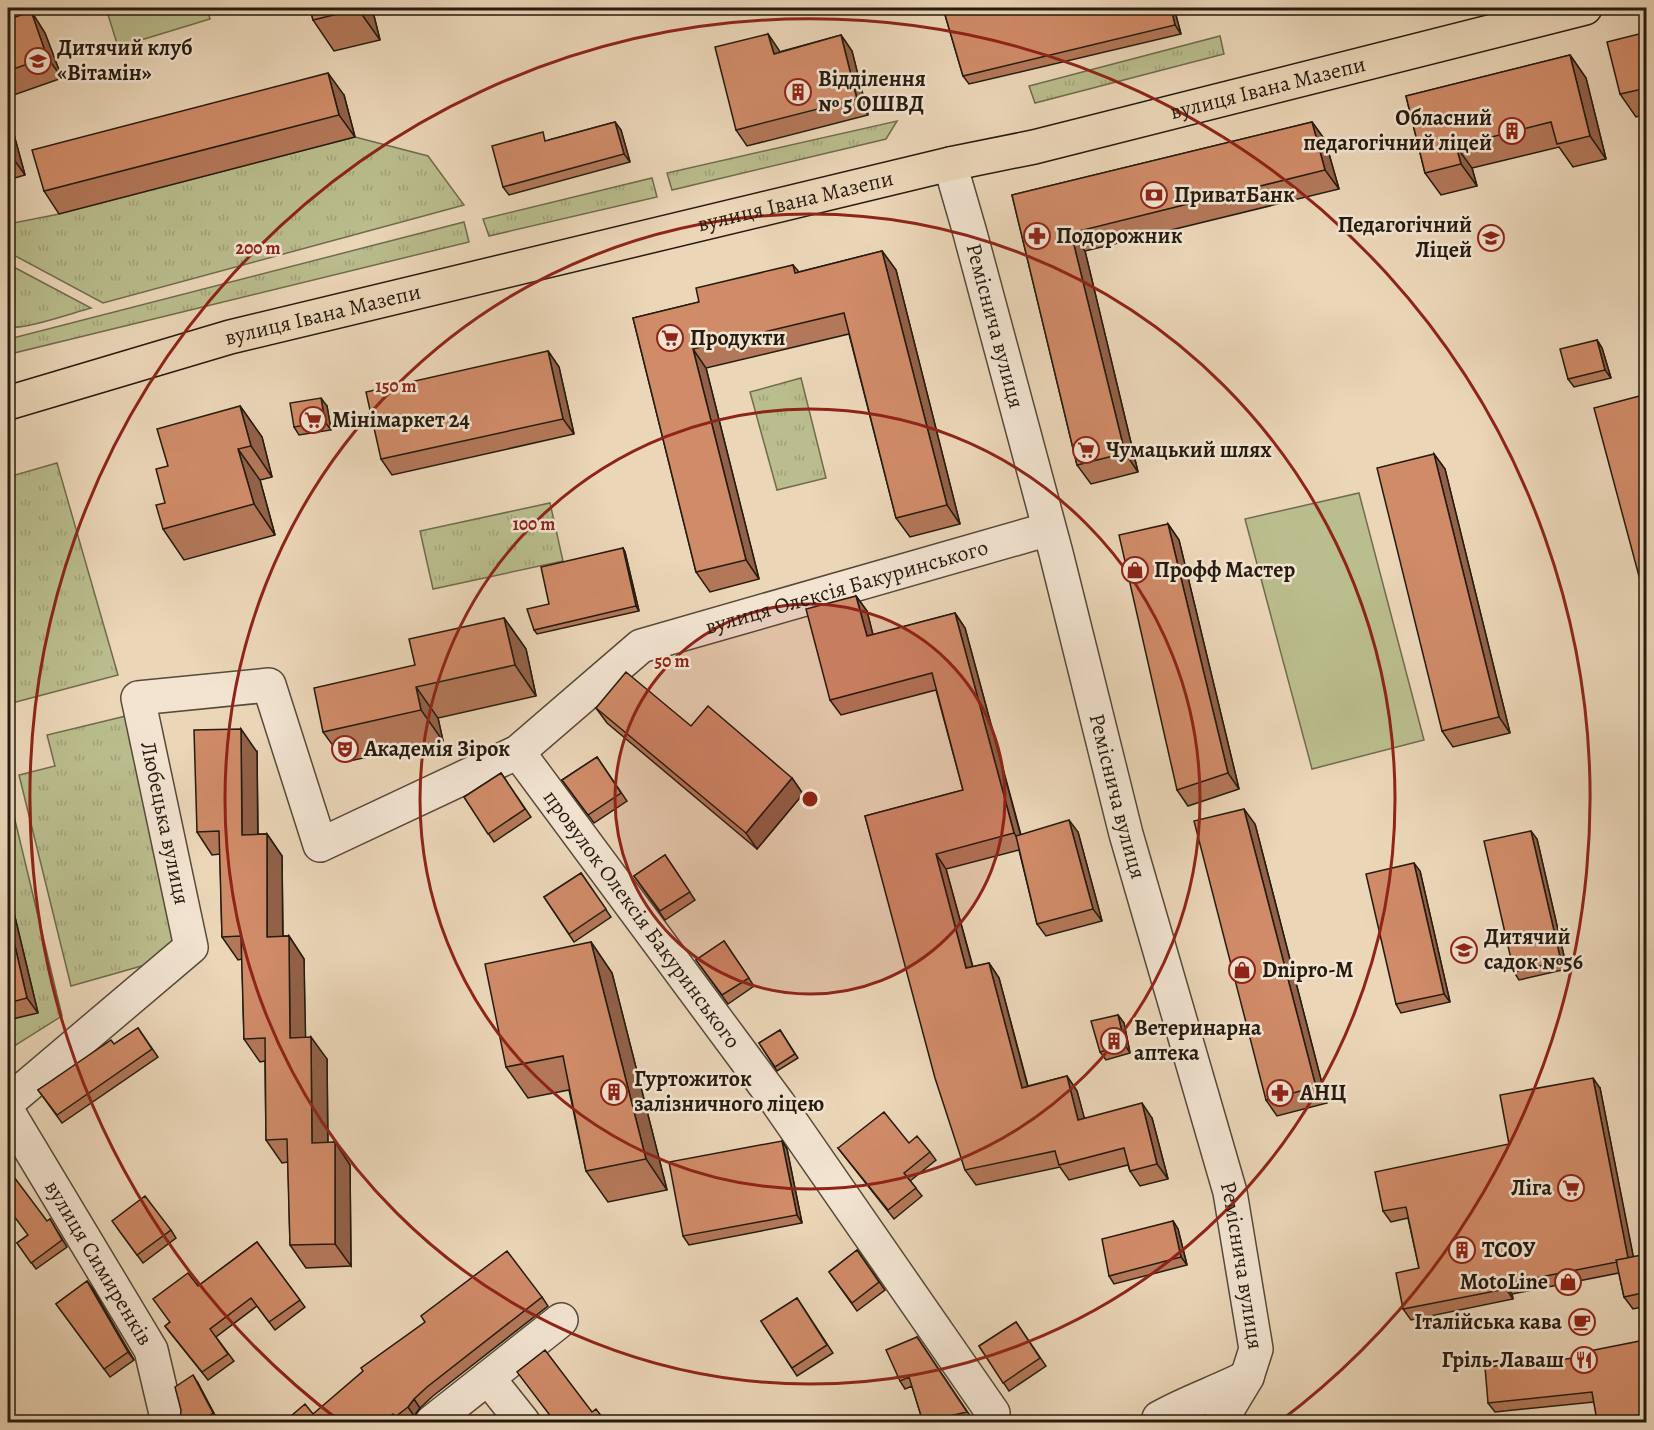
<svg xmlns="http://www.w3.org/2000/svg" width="1654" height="1430" viewBox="0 0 1654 1430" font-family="Alegreya,serif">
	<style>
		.grass { fill: url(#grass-tufts); stroke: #706c4e; stroke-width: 1.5 }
		.pitch { fill: #babd8d; stroke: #706c4e; stroke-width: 1.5 }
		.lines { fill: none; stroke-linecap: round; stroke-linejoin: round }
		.minor-casing { stroke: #564a39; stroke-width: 36 }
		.major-casing { stroke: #251b0f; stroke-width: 36 }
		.minor { stroke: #f2e4d1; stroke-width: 33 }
		.major { stroke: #ebd6b8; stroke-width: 33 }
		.wall { fill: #b37859; stroke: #251b0f; stroke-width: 1.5 }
		.shaded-wall { fill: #926149; stroke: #251b0f; stroke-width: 1.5 }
		.building { fill: #d08b68; stroke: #251b0f; stroke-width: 1.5 }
		.ring { fill: none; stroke: #8f2418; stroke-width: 3 }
		.labels { text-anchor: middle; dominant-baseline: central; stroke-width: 5; stroke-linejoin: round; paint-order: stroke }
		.poi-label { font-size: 22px; font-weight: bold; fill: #251b0f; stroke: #f2e4d1; text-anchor: start }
		.street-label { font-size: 22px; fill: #251b0f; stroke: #f2e4d1 }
		.centre { fill: #8f2418; stroke: #f2e4d1; stroke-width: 3 }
		.ring-label { font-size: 18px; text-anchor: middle; font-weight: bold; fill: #8f2418; stroke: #f2e4d1; stroke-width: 5; stroke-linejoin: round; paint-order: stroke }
	</style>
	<defs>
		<pattern id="grass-tufts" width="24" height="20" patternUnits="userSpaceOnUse" patternTransform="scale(1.5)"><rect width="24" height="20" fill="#babd8d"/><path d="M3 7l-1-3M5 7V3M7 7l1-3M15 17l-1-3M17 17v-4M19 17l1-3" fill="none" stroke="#a0a278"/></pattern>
	</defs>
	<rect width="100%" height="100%" fill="#ebd6b8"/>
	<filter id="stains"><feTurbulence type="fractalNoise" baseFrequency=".00333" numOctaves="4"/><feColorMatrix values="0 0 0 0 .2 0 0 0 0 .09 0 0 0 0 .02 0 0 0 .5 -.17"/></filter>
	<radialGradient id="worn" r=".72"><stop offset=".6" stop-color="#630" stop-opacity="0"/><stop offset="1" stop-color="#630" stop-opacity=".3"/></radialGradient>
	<!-- grass -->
	<path class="grass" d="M1220,36L1224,54L1035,103L1029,86Z
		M897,121L886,139L672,190L667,173Z
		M355,137L428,156L464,205L103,303L8,252V224L59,214Z
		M652,178L657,197L489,236L483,219Z
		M464,222L469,242L14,353L9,339Z
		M8,264L91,308C72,313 24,330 8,327Z
		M801,378L826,478L777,490L750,392Z
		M57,463L118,675L12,703L8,686V477Z
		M550,503L563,561L433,589L420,531Z
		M126,716L178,942L152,963L71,986L19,775L55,766L47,735Z
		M8,791L62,1016L8,1050Z"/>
	<!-- pitch -->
	<path class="pitch" d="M106,8H207L210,19L118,47Z
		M1359,493L1424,740L1312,769L1245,519Z"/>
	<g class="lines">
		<defs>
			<g id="minor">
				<path id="s1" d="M950,164L970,233L1056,553L1126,834L1230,1192L1256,1349L1247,1377L1220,1422"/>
				<path id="s2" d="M518,752L778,1103L993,1413"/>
				<path id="s3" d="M8,1102L191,947L138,698L269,685L320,845L518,752L641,646L1049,529"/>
				<path id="s4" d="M8,1112L151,1350L168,1422"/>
				<path d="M488,1378L523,1422"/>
				<path d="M1159,1418C1187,1402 1218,1392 1247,1377"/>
				<path d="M432,1422L561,1320"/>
			</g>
			<g id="major">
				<path id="s5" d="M8,403L230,337L950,164L1034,147L1585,8"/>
			</g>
		</defs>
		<!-- minor casing -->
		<use href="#minor" class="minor-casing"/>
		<!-- major casing -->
		<use href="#major" class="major-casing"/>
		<!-- minor -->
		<use href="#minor" class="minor"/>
		<!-- major -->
		<use href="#major" class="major"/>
	</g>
	<!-- wall -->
	<path class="wall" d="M310,8H372L380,40L334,51L313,20Z
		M943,8H1174L1181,34L969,84L963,76Z
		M31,11L45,33L62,78L8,97V20Z
		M1647,32V114L1636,117L1620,94Z
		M768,34L779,52L841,35L852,51L868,115L747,146L736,130Z
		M1570,55L1586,78L1606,159L1573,167L1559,147L1472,168L1477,186L1441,195L1425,173L1406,96Z
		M344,95L355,137L59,214L44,191Z
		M8,113L25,175L8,180Z
		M615,122L621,130L630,162L509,195L503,187L549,140Z
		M1312,122L1325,140L1339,189L1085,251L1138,472L1091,484L1077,465L1012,195Z
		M882,251L896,270L960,524L910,537L896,518L849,334L706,368L759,579L710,592L696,572L633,318L699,302L793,265L799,272Z
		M1597,340L1602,348L1611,378L1574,387L1568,379Z
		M548,351L559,367L574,434L392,475L381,459Z
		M240,406L262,437L272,477L260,480L275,535L184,560L163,529L168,466Z
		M327,406L331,430L299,435L294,427Z
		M1434,454L1445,469L1510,733L1453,747L1442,731Z
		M1168,524L1179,540L1239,789L1188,806L1177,790Z
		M623,548L625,552L639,611L537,634L534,630L549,604Z
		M856,596L867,611L873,635L955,613L965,628L1021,835L1078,832L1102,921L1046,936L1037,924L1019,850L946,869L973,967L989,963L999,978L1028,1086L1067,1076L1077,1091L1084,1118H1152L1168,1179L1140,1186L1130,1171L1128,1165L1069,1180L1060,1167L976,1185L965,1170L865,816L963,790L936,690L841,715L830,700Z
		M504,618L526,649L536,696L438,718L443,741L345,762L323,732L415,665Z
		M596,708L691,726L792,778L803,794L757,849L607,723Z
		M257,752L258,834H267L282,856L283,936H289L304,959L305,1037L327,1059L328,1143L335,1142L350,1165L351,1266L306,1268L290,1245L288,1162L282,1163L266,1140L265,1061L260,1062L244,1039L242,959L238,960L222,937L220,854L212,855L197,832Z
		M597,757L627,801L594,823L562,780Z
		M501,773L531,817L494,842L464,797Z
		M1255,824L1327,1103L1277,1116L1266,1100Z
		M1537,839L1567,969L1519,980L1514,972Z
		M665,855L695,900L665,920L634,876Z
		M1420,871L1450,1002L1401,1013L1396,1004Z
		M581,873L611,917L574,942L544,897Z
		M8,888L38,1013L8,1020Z
		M724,941L754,986L728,1004L696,960Z
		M591,942L612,973L667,1190L608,1202L586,1171L569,1090L528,1098L506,1067Z
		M1118,1015L1124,1023L1130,1053L1106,1060L1100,1052Z
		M138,1028L158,1057L62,1123L38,1090L114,1044Z
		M780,1030L798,1058L777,1071L759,1043Z
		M1600,1088L1633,1257L1647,1255V1306L1633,1309L1624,1297L1619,1273L1512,1294L1513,1299L1411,1320L1403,1309L1419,1268L1408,1218L1391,1222L1383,1211L1509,1144Z
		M782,1141L787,1149L802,1223L689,1245L683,1236Z
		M909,1143L930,1152L936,1160L910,1181L922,1196L894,1219L838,1148Z
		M50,1219L67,1247L36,1269L17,1243Z
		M1173,1221L1178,1229L1187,1265L1114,1284L1109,1276Z
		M118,1229L171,1230L176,1238L143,1263Z
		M257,1242L305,1307L275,1330L257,1306L216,1337L234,1361L208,1380L165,1326L170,1322L198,1286Z
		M857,1250L885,1290L857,1311L829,1272Z
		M87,1281L134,1360L110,1377L56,1304Z
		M542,1297L548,1306L433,1396L420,1408L414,1416L406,1422H284L313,1414Z
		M797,1298L833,1353L797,1376L761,1321Z
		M1016,1322L1046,1366L1009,1391L979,1346Z
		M917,1337L973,1420L962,1422H923L912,1386L905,1389L900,1381Z
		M1645,1340L1647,1343V1422H1598L1594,1402L1495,1412L1488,1403Z
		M198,1383L218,1421L216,1422H180Z"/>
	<!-- shaded-wall -->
	<path class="shaded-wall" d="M358,8H372L380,40L358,9Z
		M1171,8H1174L1181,34L1175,25Z
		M31,11L45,33L62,78L47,57Z
		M768,34L779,50L785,69L774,54Z
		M841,35L852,51L868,115L857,99Z
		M1570,55L1586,78L1606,159L1590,136Z
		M328,73L344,95L355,137L339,115Z
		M8,113L25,175L10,154L8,144Z
		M615,122L621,130L630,162L624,154Z
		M1312,122L1325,140L1339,189L1325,170Z
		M1456,146L1472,168L1477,186L1461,164Z
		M1071,233L1085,251L1138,472L1125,453Z
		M882,251L896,270L960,524L947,505Z
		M1597,340L1602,348L1611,378L1605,370Z
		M693,349L706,368L759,579L746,560Z
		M548,351L559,367L574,434L563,419Z
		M321,398L327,406L331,430L325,422Z
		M240,406L262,437L272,477L251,446Z
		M238,449L260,480L275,535L254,504Z
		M1434,454L1445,469L1510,733L1499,717Z
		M1168,524L1179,540L1239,789L1228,773Z
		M623,548L625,552L639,611L636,606Z
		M856,596L867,611L877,651L867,636Z
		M955,613L965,628L1024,848L1014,833Z
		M504,618L526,649L536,696L515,665Z
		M416,687L438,718L443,741L421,710Z
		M241,729L257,752L258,857L242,835Z
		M792,778L803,794L757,849L746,833Z
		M1244,809L1255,824L1327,1103L1316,1087Z
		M1069,820L1078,832L1102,921L1093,909Z
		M1531,831L1537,839L1567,969L1561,961Z
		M267,834L282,856L283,959L267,937Z
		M936,854L946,869L977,983L966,968Z
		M1414,863L1420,871L1450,1002L1444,994Z
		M8,888L38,1013L27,998L8,916Z
		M289,936L304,959L306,1060L290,1038Z
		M591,942L612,973L667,1190L646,1159Z
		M989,963L999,978L1032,1103L1022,1088Z
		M1118,1015L1124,1023L1130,1053L1125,1045Z
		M311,1037L327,1059L328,1166L312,1143Z
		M1067,1076L1077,1091L1089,1135L1078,1120Z
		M1593,1078L1600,1088L1636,1270L1628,1260Z
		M1142,1103L1152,1118L1168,1179L1157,1164Z
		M782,1141L787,1149L802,1223L797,1215Z
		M335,1142L350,1165L351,1266L335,1244Z
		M1173,1221L1178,1229L1187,1265L1181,1257Z
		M87,1281L93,1289L134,1360L128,1352Z
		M1505,1284L1512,1294L1513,1299L1506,1289Z
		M193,1375L198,1383L218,1421L213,1413Z
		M414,1399L420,1408L414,1416L408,1407Z"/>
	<!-- building -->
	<path class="building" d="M310,8H358V9L313,20Z
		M943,8H1171L1175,25L963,76Z
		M31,11L47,57L8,71V20Z
		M1647,32V88L1620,94L1607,42Z
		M768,34L774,54L841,35L857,99L736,130L715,47Z
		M1570,55L1590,136L1557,144L1551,122L1456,146L1461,164L1425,173L1406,96Z
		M328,73L339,115L44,191L32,150Z
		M615,122L624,154L503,187L492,146L543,132L545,141Z
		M1312,122L1325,170L1071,233L1125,453L1077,465L1012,195Z
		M8,144L10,154L8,155Z
		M882,251L947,505L896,518L844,313L693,349L746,560L696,572L633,318L699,302L696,288L793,265L795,273Z
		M1597,340L1605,370L1568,379L1560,349Z
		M548,351L563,419L381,459L366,392Z
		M1647,394V606L1594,408Z
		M321,398L325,422L294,427L290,403Z
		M240,406L251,446L238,449L254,504L163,529L156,505L165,503L156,469L168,466L157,429Z
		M1434,454L1499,717L1442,731L1377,468Z
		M1168,524L1228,773L1177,790L1119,535Z
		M623,548L636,606L534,630L527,609L549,604L541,567Z
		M856,596L867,636L955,613L1014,833L936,854L966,968L989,963L1022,1088L1067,1076L1078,1120L1142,1103L1157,1164L1130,1171L1124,1148L1059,1165L1055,1151L965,1170L935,1078L865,816L963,790L932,673L830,700L806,609Z
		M504,618L515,665L416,687L421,710L323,732L314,688L415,665L409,639Z
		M626,672L691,726L708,706L792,778L746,833L596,708Z
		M241,729L242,835L267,834V937L289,936L290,1038L311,1037L312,1143L335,1142V1244L290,1245L287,1139L266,1140L265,1038L244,1039L241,936L222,937L219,831L197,832L194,730Z
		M597,757L621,793L588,815L562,780Z
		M501,773L525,809L488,834L464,797Z
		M1244,809L1316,1087L1266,1100L1194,821Z
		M1069,820L1093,909L1037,924L1016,836Z
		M1531,831L1561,961L1514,972L1484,841Z
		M665,855L690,892L660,911L634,876Z
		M1414,863L1444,994L1396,1004L1366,874Z
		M581,873L606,909L569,934L544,897Z
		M8,916L27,998L8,1003Z
		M724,941L749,978L722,995L696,960Z
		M591,942L646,1159L586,1171L563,1056L506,1067L485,964Z
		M1118,1015L1125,1045L1100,1052L1091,1021Z
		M138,1028L152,1049L57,1115L38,1090L111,1040L114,1044Z
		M780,1030L795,1054L775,1067L759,1043Z
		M1593,1078L1628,1258L1616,1260L1617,1262L1505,1284L1506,1289L1403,1309L1396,1273L1419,1268L1406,1207L1383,1211L1375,1172L1509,1144L1500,1095Z
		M884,1112L909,1143L917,1136L930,1152L904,1173L916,1188L888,1210L838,1148Z
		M782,1141L797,1215L683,1236L669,1162Z
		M8,1169L47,1221L50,1219L62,1240L31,1263L17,1243L28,1235L8,1208Z
		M145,1196L171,1230L137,1255L112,1221Z
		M1173,1221L1181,1257L1109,1276L1102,1239Z
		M257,1242L300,1300L269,1322L251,1298L210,1329L228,1354L202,1372L165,1326L170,1322L153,1299L188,1273L198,1286Z
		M857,1250L879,1282L852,1303L829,1272Z
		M507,1251L542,1297L427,1387L414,1399L408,1407L395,1417L393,1414L383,1422H284L305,1404L313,1414L363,1371L361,1368L425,1322L421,1316Z
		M1647,1254V1292L1624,1297L1616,1260Z
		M87,1281L128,1352L104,1369L56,1304Z
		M797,1298L827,1345L792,1368L761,1321Z
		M1016,1322L1040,1358L1003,1383L979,1346Z
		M917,1337L967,1412L923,1422L909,1377L900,1381L886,1350Z
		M1645,1340L1647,1350V1414L1638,1415L1640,1422H1605L1604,1420L1597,1421L1592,1392L1488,1403L1485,1367L1585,1357L1584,1352Z
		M545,1350L592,1412L596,1409L606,1422H555L517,1372Z
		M193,1375L213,1413L200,1422H180L181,1410L175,1387Z"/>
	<!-- distance rings -->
	<circle cx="810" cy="799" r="195" fill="#8f2418" fill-opacity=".12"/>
	<g class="ring">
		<circle cx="810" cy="799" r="195"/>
		<circle cx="810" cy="799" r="390"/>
		<circle cx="810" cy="799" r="585"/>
		<path d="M341 1422A780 780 0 1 1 1279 1422"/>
	</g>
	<!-- icons -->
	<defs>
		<symbol id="school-ring" viewBox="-11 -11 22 22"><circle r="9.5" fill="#f2e4d1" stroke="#8f2418" stroke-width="1.5"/><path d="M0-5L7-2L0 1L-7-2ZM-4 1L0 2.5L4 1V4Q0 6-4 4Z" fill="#8f2418"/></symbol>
		<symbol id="building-ring" viewBox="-11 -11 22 22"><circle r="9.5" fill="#f2e4d1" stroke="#8f2418" stroke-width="1.5"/><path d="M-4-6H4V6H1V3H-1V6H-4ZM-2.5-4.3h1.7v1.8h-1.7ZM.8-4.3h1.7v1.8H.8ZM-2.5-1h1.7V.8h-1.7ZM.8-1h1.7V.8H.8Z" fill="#8f2418"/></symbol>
		<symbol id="bank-ring" viewBox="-11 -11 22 22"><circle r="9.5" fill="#f2e4d1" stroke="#8f2418" stroke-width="1.5"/><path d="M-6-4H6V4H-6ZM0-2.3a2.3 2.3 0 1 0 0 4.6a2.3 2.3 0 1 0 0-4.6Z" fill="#8f2418"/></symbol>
		<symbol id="pharmacy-ring" viewBox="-11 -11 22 22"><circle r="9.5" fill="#f2e4d1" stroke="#8f2418" stroke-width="1.5"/><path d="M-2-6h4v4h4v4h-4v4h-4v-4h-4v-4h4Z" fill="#8f2418"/></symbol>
		<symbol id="university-ring" viewBox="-11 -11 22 22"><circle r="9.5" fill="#f2e4d1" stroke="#8f2418" stroke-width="1.5"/><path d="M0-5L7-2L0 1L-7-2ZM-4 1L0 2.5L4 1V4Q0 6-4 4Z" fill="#8f2418"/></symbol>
		<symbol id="supermarket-ring" viewBox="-11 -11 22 22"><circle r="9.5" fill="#f2e4d1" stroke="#8f2418" stroke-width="1.5"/><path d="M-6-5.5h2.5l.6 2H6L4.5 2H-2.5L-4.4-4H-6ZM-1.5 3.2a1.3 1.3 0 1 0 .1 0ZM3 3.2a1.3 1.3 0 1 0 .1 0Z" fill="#8f2418"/></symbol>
		<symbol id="shop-ring" viewBox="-11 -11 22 22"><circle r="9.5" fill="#f2e4d1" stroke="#8f2418" stroke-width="1.5"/><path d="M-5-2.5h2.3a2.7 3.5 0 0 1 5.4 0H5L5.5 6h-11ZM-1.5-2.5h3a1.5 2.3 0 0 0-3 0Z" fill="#8f2418"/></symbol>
		<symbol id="theatre-ring" viewBox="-11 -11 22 22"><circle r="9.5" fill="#f2e4d1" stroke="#8f2418" stroke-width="1.5"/><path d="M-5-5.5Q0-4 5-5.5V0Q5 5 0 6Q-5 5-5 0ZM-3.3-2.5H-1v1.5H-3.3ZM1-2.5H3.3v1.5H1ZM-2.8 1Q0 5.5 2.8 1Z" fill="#8f2418"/></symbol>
		<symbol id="cafe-ring" viewBox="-11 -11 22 22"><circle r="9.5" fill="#f2e4d1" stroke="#8f2418" stroke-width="1.5"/><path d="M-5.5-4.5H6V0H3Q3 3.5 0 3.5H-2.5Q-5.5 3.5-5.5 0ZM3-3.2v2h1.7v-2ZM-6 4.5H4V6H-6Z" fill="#8f2418"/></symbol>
		<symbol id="restaurant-ring" viewBox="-11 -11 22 22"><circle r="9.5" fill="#f2e4d1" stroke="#8f2418" stroke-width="1.5"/><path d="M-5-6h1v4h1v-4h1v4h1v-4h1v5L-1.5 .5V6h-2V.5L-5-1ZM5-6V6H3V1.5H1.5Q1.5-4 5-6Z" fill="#8f2418"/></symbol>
	</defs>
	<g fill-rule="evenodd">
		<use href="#school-ring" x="23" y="46" width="30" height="30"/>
		<use href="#building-ring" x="783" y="77" width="30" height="30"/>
		<use href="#building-ring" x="1497" y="116" width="30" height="30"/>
		<use href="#bank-ring" x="1139" y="180" width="30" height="30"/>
		<use href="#pharmacy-ring" x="1022" y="221" width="30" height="30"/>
		<use href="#university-ring" x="1476" y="223" width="30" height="30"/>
		<use href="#supermarket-ring" x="655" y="323" width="30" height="30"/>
		<use href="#supermarket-ring" x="298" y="405" width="30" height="30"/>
		<use href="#supermarket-ring" x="1071" y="435" width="30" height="30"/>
		<use href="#shop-ring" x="1120" y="555" width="30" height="30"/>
		<use href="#theatre-ring" x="330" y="734" width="30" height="30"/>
		<use href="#school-ring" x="1449" y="935" width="30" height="30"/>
		<use href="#shop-ring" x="1227" y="955" width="30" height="30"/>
		<use href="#building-ring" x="1099" y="1026" width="30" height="30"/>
		<use href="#building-ring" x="599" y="1077" width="30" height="30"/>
		<use href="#pharmacy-ring" x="1265" y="1078" width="30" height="30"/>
		<use href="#supermarket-ring" x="1556" y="1173" width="30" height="30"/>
		<use href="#building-ring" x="1447" y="1235" width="30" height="30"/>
		<use href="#shop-ring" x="1553" y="1267" width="30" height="30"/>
		<use href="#cafe-ring" x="1567" y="1307" width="30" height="30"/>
		<use href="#restaurant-ring" x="1569" y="1345" width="30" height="30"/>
	</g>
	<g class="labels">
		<!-- poi labels -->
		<g class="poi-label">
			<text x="57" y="48">Дитячий клуб<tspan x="57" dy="25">«Вітамін»</tspan></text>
			<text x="818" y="79">Відділення<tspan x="818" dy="25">№ 5 ОШВД</tspan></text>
			<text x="1492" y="118" text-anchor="end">Обласний<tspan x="1492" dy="25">педагогічний ліцей</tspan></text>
			<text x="1174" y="195">ПриватБанк</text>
			<text x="1472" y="225" text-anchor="end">Педагогічний<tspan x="1472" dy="25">Ліцей</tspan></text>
			<text x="1056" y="236">Подорожник</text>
			<text x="690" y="338">Продукти</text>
			<text x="332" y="420">Мінімаркет 24</text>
			<text x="1106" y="450">Чумацький шлях</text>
			<text x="1154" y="570">Профф Мастер</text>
			<text x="364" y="749">Академія Зірок</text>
			<text x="1484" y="937">Дитячий<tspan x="1484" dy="25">садок №56</tspan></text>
			<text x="1262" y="970">Dnipro-M</text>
			<text x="1134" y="1028">Ветеринарна<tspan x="1134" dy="25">аптека</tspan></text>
			<text x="634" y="1079">Гуртожиток<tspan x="634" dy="25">залізничного ліцею</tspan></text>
			<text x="1300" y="1093">АНЦ</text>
			<text x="1552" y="1188" text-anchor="end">Ліга</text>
			<text x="1482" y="1250">ТСОУ</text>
			<text x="1548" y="1282" text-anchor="end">MotoLine</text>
			<text x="1562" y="1322" text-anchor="end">Італійська кава</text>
			<text x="1564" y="1360" text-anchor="end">Гріль-Лаваш</text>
		</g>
		<!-- street labels -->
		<g class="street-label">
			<text stroke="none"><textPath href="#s5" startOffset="1299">вулиця Івана Мазепи</textPath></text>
			<text stroke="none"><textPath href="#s5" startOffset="813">вулиця Івана Мазепи</textPath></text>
			<text stroke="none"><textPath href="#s5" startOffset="327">вулиця Івана Мазепи</textPath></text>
			<text stroke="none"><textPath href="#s1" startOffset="168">Реміснича вулиця</textPath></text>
			<text stroke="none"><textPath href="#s3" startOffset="1389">вулиця Олексія Бакуринського</textPath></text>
			<text stroke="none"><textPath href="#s1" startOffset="654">Реміснича вулиця</textPath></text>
			<text transform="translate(165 823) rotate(78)">Любецька вулиця</text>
			<text stroke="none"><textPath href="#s2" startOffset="208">провулок Олексія Бакуринського</textPath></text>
			<text stroke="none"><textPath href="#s4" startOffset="176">вулиця Симиренків</textPath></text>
			<text stroke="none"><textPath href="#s1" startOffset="1140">Реміснича вулиця</textPath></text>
		</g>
	</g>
	<circle cx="810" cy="799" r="9" class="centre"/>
	<g class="ring-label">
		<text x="258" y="254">200 m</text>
		<text x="396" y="392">150 m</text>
		<text x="534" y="530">100 m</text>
		<text x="672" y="667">50 m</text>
	</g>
	<!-- margin -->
	<rect width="1654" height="1430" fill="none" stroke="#ebd6b8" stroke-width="30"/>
	<rect x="9" y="9" width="1636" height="1412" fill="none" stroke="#251b0f" stroke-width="3"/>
	<rect x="15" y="15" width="1624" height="1400" fill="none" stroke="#251b0f" stroke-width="1.5"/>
	<rect width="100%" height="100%" filter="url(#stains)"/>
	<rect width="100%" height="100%" fill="url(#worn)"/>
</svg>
